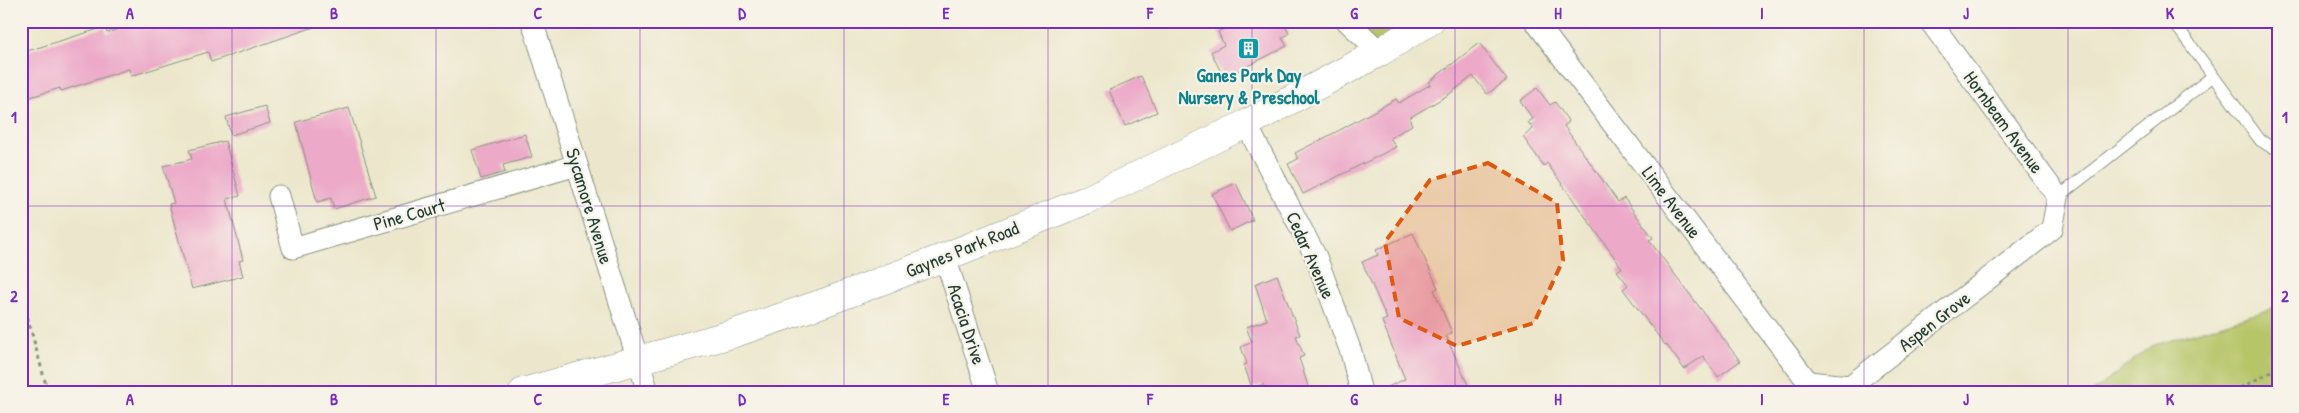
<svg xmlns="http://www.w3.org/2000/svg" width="2299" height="413" viewBox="0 0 2299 413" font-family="'Patrick Hand',sans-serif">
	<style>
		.green { fill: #b6c568; stroke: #6a814e }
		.building { fill: #eca9c8 }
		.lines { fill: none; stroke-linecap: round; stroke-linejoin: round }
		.lane-casing { stroke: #869280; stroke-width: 13 }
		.street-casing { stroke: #869280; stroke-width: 23 }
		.secondary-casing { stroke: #869280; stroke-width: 29 }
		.path { stroke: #869280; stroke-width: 3; stroke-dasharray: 4 4; stroke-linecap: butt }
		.lane { stroke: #fff; stroke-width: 11 }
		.street { stroke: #fff; stroke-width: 21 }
		.secondary { stroke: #fff; stroke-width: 28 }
		.marked { fill: #de580e; fill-opacity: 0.2; stroke: #de580e; stroke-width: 4; stroke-dasharray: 10 6; stroke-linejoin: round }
		.grid { fill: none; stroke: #7b2cbf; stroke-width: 1; stroke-opacity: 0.55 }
		.labels { text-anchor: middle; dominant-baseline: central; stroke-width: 4.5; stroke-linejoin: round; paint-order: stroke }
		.culture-label { font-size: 19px; font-weight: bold; fill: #0d838f; stroke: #f7f3e8 }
		.street-label { font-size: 19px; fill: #1f3d34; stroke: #f7f3e8 }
		.neatline { fill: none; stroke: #7b2cbf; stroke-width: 2 }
		.grid-label { font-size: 16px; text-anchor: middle; font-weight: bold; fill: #7b2cbf }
	</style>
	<rect width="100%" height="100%" fill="#f7f3e8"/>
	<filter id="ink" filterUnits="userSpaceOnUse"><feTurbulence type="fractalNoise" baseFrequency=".02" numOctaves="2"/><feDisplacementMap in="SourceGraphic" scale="10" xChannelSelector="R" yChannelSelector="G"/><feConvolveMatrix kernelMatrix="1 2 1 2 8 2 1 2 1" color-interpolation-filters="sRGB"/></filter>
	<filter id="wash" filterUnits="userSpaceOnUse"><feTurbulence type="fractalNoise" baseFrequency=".0096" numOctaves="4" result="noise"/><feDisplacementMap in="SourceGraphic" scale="20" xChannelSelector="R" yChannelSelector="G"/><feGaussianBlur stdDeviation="1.12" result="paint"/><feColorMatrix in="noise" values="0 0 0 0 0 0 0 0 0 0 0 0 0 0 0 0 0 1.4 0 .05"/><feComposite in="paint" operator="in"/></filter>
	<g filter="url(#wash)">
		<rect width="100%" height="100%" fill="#ece7cc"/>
		<!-- green -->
		<path class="green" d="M1347,21H1430L1380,52Z
			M2278,307V392H2093L2151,346Z"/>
		<g id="blocks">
			<!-- building -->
			<path class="building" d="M142,21H320V25L211,62L208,52L131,76L129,69L61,91L60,88L21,100V53L105,27L107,33Z
				M1238,21H1283L1289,34L1282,38L1287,46L1224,78L1211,52L1224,45L1218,32Z
				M1479,43L1507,80L1487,94L1473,76L1448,95L1409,118L1412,125L1390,138L1396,147L1303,194L1288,164L1298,159L1295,153L1338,131L1396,99L1399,103L1431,84L1429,82Z
				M1141,76L1157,112L1125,126L1109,90Z
				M1537,88L1550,105L1555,102L1569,122L1564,126L1618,202L1624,198L1653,238L1649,240L1740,361L1718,377L1703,356L1684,369L1666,344L1665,345L1623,289L1628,285L1617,271L1622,268L1547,163L1544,166L1523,137L1533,129L1528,122L1533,119L1520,101Z
				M265,106L270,123L231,135L226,117Z
				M349,108L376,196L334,209L331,198L317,202L296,122Z
				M525,134L532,157L503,165L505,172L481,179L472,150Z
				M225,141L240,196L227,199L243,260L239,261L243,276L192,289L169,204L174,203L163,166L192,159L189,150Z
				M1236,183L1253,220L1230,231L1212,194Z
				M1413,233L1438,288L1434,290L1452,333L1446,336L1471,392H1377L1405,379L1382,321L1387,319L1362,262L1378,255L1376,250Z
				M1277,275L1300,335L1296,336L1304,356L1299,358L1310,392H1265L1263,384L1252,388L1244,365L1247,364L1241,347L1252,342L1246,327L1267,320L1255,284Z"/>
		</g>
	</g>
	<g filter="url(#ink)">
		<use href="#blocks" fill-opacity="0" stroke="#869280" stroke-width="1"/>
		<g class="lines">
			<defs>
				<path id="lane" d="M2173,21L2260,140L2271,147L2278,144
					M2058,197L2213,76"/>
				<path id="street" d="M532,21L648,392
					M1347,21L1380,52
					M1535,21L1808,382L1850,386L2052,229L2058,197L1930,21
					M1246,124L1316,257L1351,352L1361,392
					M279,196L293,248L577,165
					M945,257L988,392"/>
				<path id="secondary" d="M523,392L732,334L826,302L945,257L1084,201L1246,124L1380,52L1430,21"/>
			</defs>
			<!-- lane casing -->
			<use href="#lane" class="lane-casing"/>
			<!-- street casing -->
			<use href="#street" class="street-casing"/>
			<!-- secondary casing -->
			<use href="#secondary" class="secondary-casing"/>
			<!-- path -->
			<path class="path" d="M21,294L48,392
				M2233,392L2278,368"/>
			<!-- lane -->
			<use href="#lane" class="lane"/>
			<!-- street -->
			<use href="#street" class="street"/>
			<!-- secondary -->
			<use href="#secondary" class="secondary"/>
		</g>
	</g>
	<!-- marked area -->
	<path class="marked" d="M1488,163L1557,203L1563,260L1534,323L1457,346L1399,318L1385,242L1430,180Z"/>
	<!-- grid -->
	<path class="grid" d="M232,21V392M436,21V392M640,21V392M844,21V392M1048,21V392M1252,21V392M1455,21V392M1660,21V392M1864,21V392M2068,21V392M21,206H2278"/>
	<!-- icons -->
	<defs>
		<symbol id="building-square" viewBox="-11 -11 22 22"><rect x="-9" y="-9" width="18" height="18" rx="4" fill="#0f9aa8" stroke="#f7f3e8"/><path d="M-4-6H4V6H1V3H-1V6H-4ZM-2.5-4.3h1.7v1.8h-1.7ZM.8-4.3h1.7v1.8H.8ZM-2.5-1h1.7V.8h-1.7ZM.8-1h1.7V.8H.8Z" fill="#fff"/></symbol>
	</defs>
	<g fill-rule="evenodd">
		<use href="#building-square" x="1236" y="36" width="25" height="25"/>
	</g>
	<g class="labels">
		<!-- culture labels -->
		<g class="culture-label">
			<text x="1249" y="75">Ganes Park Day<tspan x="1249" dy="22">Nursery &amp; Preschool</tspan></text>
		</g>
		<!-- street labels -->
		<g class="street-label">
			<text transform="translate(2004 122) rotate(54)">Hornbeam Avenue</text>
			<text transform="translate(1672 202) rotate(53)">Lime Avenue</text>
			<text transform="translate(590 206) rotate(73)">Sycamore Avenue</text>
			<text transform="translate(409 214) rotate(-16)">Pine Court</text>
			<text transform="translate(962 249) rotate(-22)">Gaynes Park Road</text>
			<text transform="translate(1311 255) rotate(66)">Cedar Avenue</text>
			<text transform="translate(1934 321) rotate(-38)">Aspen Grove</text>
			<text transform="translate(967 324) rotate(72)">Acacia Drive</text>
		</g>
	</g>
	<!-- margin -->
	<rect width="2299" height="413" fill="none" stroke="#f7f3e8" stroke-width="55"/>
	<rect x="28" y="28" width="2244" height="358" class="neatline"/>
	<g class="grid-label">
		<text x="130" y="19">A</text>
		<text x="334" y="19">B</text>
		<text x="538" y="19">C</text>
		<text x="742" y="19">D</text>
		<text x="946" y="19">E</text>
		<text x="1150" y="19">F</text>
		<text x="1354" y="19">G</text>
		<text x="1558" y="19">H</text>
		<text x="1762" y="19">I</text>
		<text x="1966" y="19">J</text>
		<text x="2170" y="19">K</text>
		<text x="14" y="123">1</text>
		<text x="2285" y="123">1</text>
		<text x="14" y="302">2</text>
		<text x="2285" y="302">2</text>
		<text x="130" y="405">A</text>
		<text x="334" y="405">B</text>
		<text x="538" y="405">C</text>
		<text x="742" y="405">D</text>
		<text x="946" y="405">E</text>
		<text x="1150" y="405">F</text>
		<text x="1354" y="405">G</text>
		<text x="1558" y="405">H</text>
		<text x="1762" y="405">I</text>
		<text x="1966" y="405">J</text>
		<text x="2170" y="405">K</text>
	</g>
</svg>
